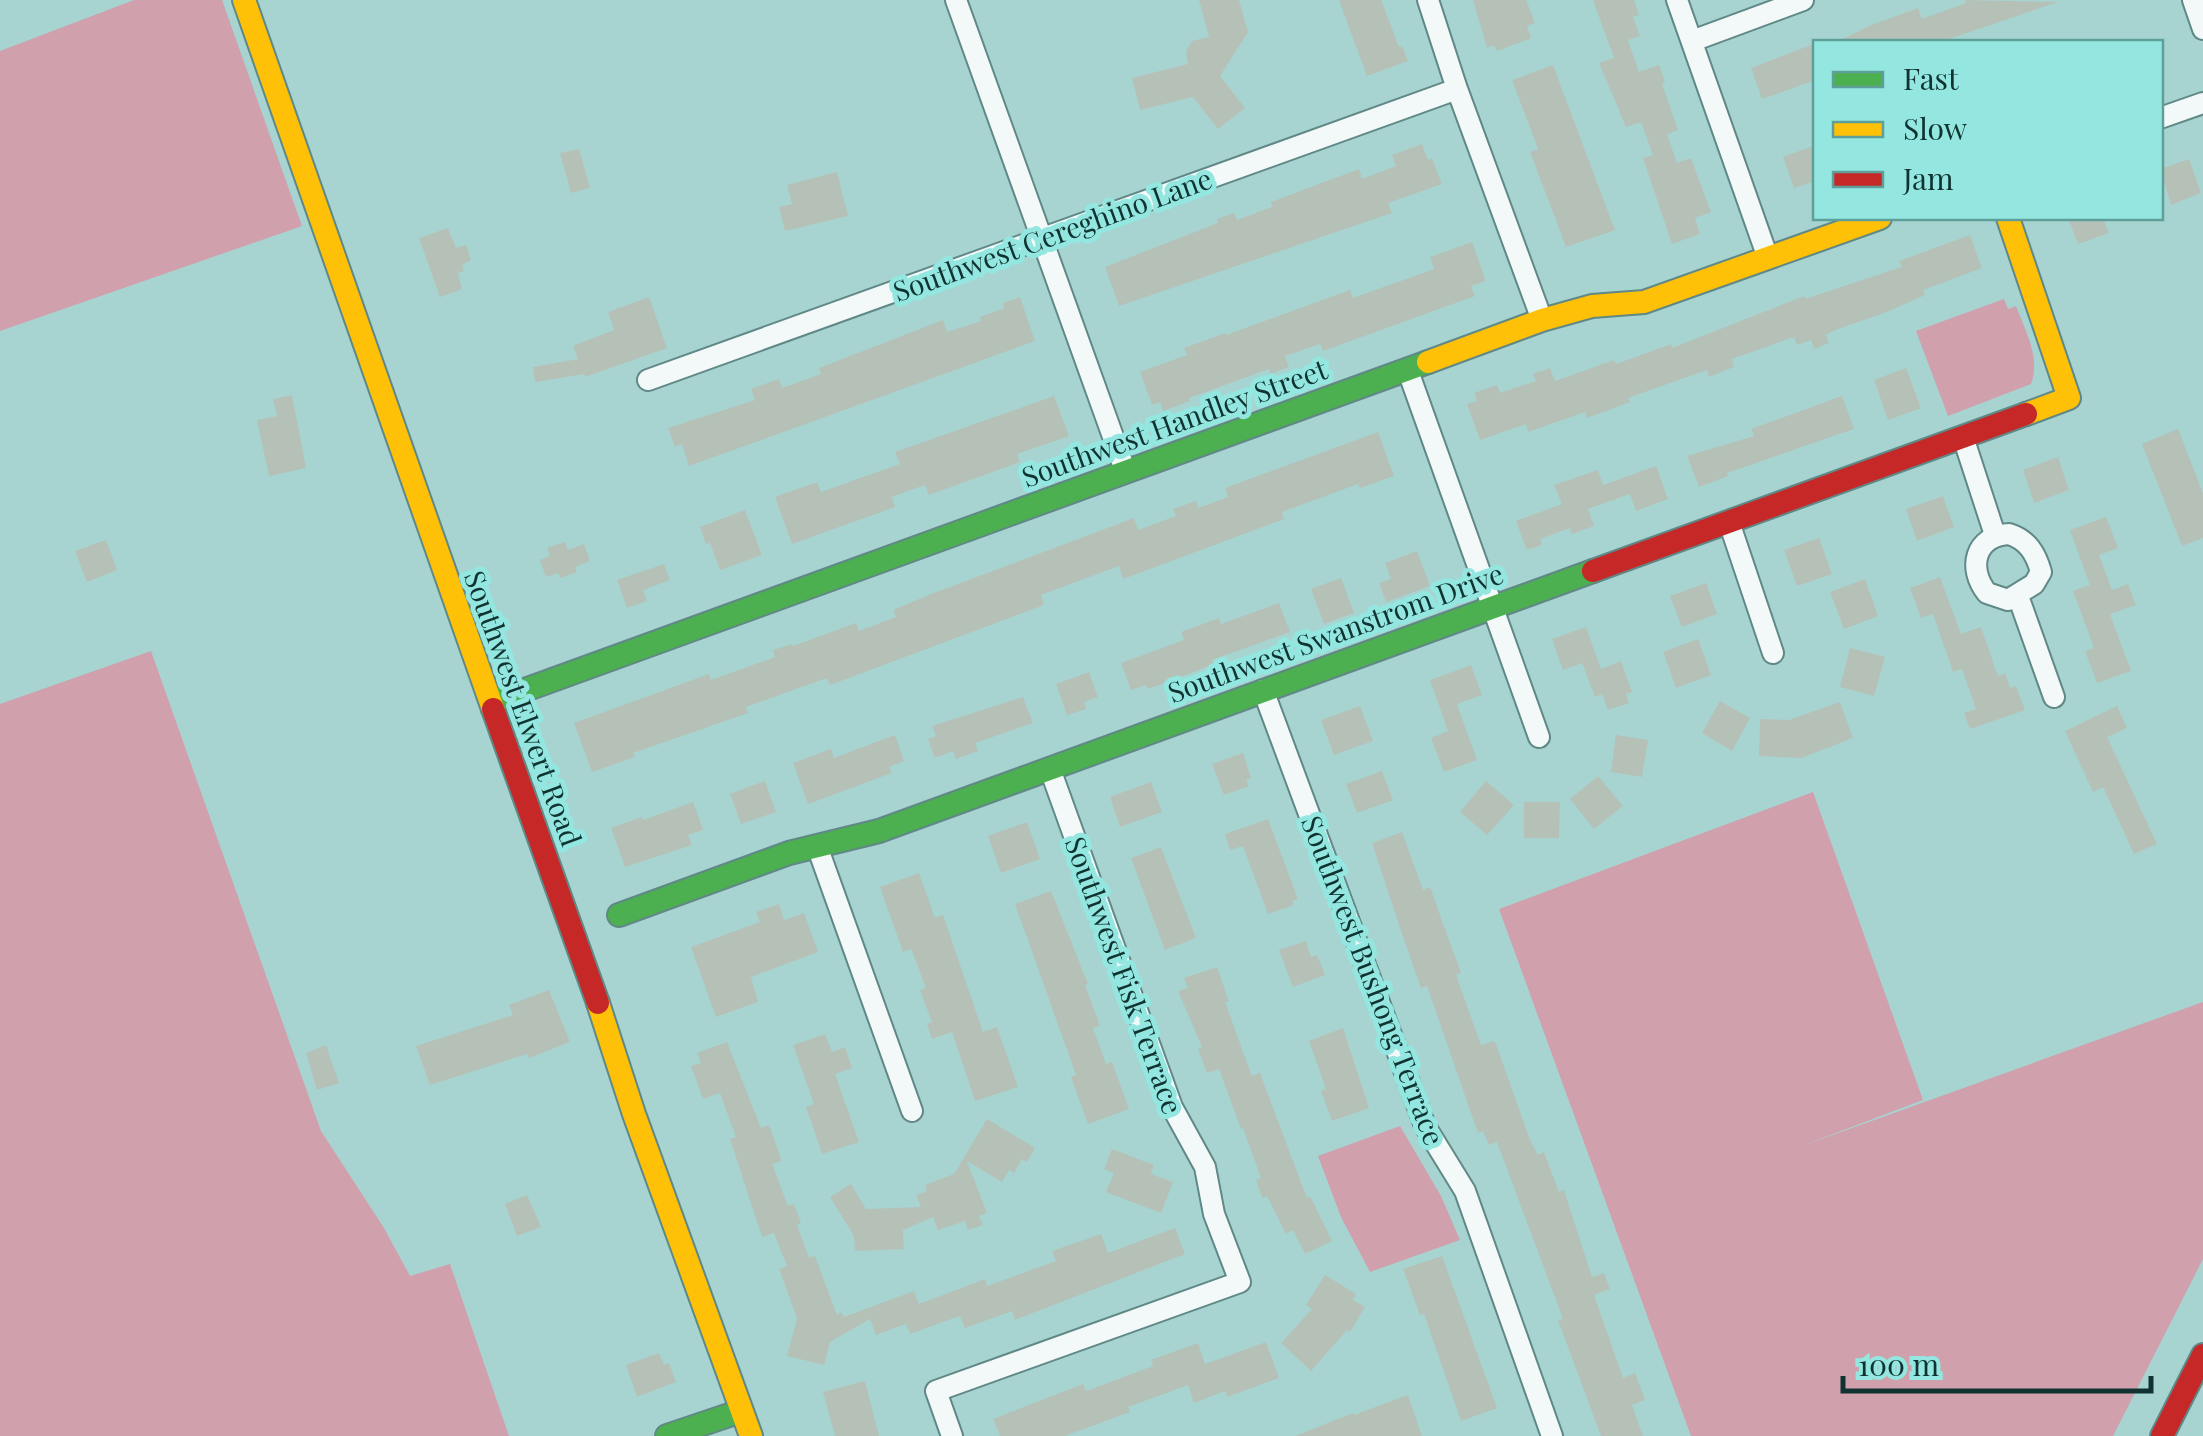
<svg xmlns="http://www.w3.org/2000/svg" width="2203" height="1436" viewBox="0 0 2203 1436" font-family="'Playfair Display',serif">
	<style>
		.green { fill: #d0a0ac }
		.building { fill: #b5c1b7 }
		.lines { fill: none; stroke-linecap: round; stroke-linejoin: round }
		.street-casing { stroke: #608886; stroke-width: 24 }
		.fast-casing { stroke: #608886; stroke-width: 26 }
		.slow-casing { stroke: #608886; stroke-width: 26 }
		.jam-casing { stroke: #608886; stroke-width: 26 }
		.street { stroke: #f2f9f8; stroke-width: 20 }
		.fast { stroke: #4caf50; stroke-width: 22 }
		.slow { stroke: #ffc107; stroke-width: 22 }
		.jam { stroke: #c62828; stroke-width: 22 }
		.labels { text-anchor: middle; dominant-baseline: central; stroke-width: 10; stroke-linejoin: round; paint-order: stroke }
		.street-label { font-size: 28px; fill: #103331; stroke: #94e7e0 }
	</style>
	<rect width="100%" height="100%" fill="#a7d4d1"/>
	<!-- green -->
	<path class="green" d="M134,0H222L302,226L0,331V51Z
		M2004,299L2008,309L2016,306C2025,330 2041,358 2031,384L1948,416L1916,331Z
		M151,651L321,1131L384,1228L410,1276L450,1264L509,1436H0V704Z
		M1813,792L1923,1100L1799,1147L2203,1002V1259L2113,1436H1691L1499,909Z
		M1400,1126L1441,1196L1460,1240L1370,1272L1341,1217L1318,1156Z"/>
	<!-- building -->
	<path class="building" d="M1199,0H1239L1248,32L1220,76L1245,108L1218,129L1193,97L1140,110L1132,78L1188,64L1186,52L1192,41L1209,37Z
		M1339,0H1381L1399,47L1402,46L1408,61L1367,76Z
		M1473,0H1526L1535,23L1527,26L1531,38L1497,51L1494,45L1487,48Z
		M1593,0H1634L1639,15L1633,17L1640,36L1628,40L1639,72L1659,65L1665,82L1662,84L1678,130L1667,134L1677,163L1691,158L1711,212L1695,218L1700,234L1672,244L1643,158L1653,155L1641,122L1626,127L1599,63L1614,58Z
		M1965,0L2058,2L1940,42H1837L1869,26L1918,8L1922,19L1966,3Z
		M1816,43V80L1762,99L1751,68Z
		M1553,65L1615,230L1566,247L1530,152L1538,149L1512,80Z
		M1422,144L1428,160L1432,158L1442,184L1388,203L1392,213L1119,306L1105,267L1218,223L1217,219L1234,213L1237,220L1272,207L1271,202L1359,169L1362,179L1396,166L1392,155Z
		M1816,145V181L1794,188L1783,157Z
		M579,149L590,188L571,193L560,153Z
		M2189,159L2201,193L2171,205L2160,169Z
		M837,172L848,216L785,231L779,207L792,204L787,185Z
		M2068,218H2103L2109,233L2078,244Z
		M448,228L456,248L466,245L471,260L462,265L464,271L458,273L462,289L440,297L419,238Z
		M1970,235L1982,268L1923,290L1925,295L1887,312L1835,330L1826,335L1829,343L1814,349L1811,340L1797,345L1794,337L1732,359L1734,367L1709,377L1707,370L1628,398L1630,402L1587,418L1585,412L1528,432L1526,424L1480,440L1467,404L1477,401L1474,393L1497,385L1500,393L1536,381L1533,374L1550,368L1555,381L1614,360L1616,364L1671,344L1672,348L1804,296L1805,299L1902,267L1899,261Z
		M1472,242L1486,281L1471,286L1475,296L1323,351L1320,344L1285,356L1289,367L1270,374L1269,369L1189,398L1190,401L1163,411L1160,402L1152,405L1140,372L1187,355L1184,348L1225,333L1226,335L1350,290L1353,298L1434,269L1430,257Z
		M649,297L667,348L585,377L584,374L535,382L533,367L578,359L573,346L614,330L608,312Z
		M1020,297L1035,341L689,466L682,444L675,447L668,428L755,400L751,389L779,379L782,388L821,374L819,368L943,320L947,332L981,321L980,317L1004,308L1003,303Z
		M1906,368L1921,408L1888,420L1874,380Z
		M292,395L306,468L269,476L257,420L277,416L273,399Z
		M1054,396L1069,436L1017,454L1020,462L929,495L925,485L892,497L895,507L792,544L775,497L817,482L821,492L900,464L895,452Z
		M1842,396L1854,429L1727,473L1728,476L1699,487L1687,456L1754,436L1751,429Z
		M2178,429L2203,493V538L2182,546L2142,444Z
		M1378,432L1394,476L1360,488L1358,484L1282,512L1284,519L1123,579L1119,566L1041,595L1044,605L830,685L827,678L746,707L748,713L633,753L635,757L592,772L574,723L709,674L711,680L775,657L773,650L792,644L793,646L856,623L859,631L896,617L893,610L931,594L1134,518L1138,530L1176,516L1173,509L1196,501L1198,508L1228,497L1225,488Z
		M2058,457L2069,490L2034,503L2023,470Z
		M1656,466L1668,499L1636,511L1630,494L1588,509L1594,526L1572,534L1570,528L1540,539L1542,545L1527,550L1516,521L1562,504L1554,485L1598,470L1603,485Z
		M1943,496L1954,527L1917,541L1906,509Z
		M745,510L762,555L720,570L710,543L706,544L700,527Z
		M2106,517L2118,548L2099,555L2112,590L2128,584L2136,605L2110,614L2131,671L2097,683L2085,651L2094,648L2073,591L2090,585L2070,530Z
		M1819,538L1832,574L1797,586L1784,550Z
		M106,540L117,570L87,582L75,551Z
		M565,542L568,550L584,544L590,561L575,567L577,572L560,578L558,573L546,577L540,560L550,556L547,548Z
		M1417,551L1430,586L1386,602L1379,583L1391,579L1385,563Z
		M664,564L670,580L643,590L647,601L627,608L617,580Z
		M1940,577L1961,634L1981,627L1998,676L2005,673L2010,688L2016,686L2025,710L1970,729L1964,713L1976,709L1962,669L1953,672L1933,614L1921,618L1910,588Z
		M1341,578L1354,613L1324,624L1311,589Z
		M1865,579L1878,616L1844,629L1830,592Z
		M1706,583L1717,614L1682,627L1670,596Z
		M1279,603L1290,632L1212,660L1214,664L1168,682L1148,689L1146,685L1131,690L1121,663L1184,640L1181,632L1219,618L1221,624Z
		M1586,627L1601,669L1621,661L1632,692L1626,694L1629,703L1608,710L1602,694L1595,697L1582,663L1563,670L1552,639Z
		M1698,639L1711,675L1676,688L1663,652Z
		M1850,648L1885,657L1874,696L1840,687Z
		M1471,665L1482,695L1457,704L1477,760L1444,772L1431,738L1448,731L1430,680Z
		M1089,672L1098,697L1084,702L1086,709L1067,715L1056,684Z
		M1023,697L1033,723L975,743L978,751L956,759L953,751L935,758L928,739L936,736L932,726Z
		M1720,701L1750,718L1732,751L1702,733Z
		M1840,702L1853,738L1801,758L1759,756L1760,719L1789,720Z
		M1360,706L1373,741L1334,755L1321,720Z
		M2117,706L2127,728L2107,737L2157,844L2134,854L2103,787L2093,792L2065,731Z
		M895,735L904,761L889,767L892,773L808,804L793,763L831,749L834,758Z
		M1616,735L1648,740L1642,777L1611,772Z
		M1243,753L1251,778L1246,780L1249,786L1224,795L1212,764Z
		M1382,771L1393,800L1357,813L1346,784Z
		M1598,776L1623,806L1594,829L1570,799Z
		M765,781L776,812L741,824L730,794Z
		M1486,781L1514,805L1487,835L1460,812Z
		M1151,782L1162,812L1120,827L1110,797Z
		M693,802L703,830L688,835L692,845L625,867L611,828L642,817L643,820Z
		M1524,802H1560L1559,838H1524Z
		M1268,819L1298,899L1292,901L1294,905L1268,914L1243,846L1230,850L1225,834Z
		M1027,822L1040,859L1001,873L988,836Z
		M1402,832L1423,890L1430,887L1449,940L1461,973L1456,975L1481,1045L1493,1041L1496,1044L1530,1140L1538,1155L1544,1152L1559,1192L1564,1190L1592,1277L1604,1273L1610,1289L1594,1295L1623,1378L1635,1373L1645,1400L1632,1405L1643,1436H1601L1558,1320L1563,1319L1497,1142L1489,1145L1483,1131L1478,1133L1427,986L1421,988L1401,931L1372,843Z
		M1161,847L1196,938L1165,950L1131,858Z
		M919,873L935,918L943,915L983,1032L997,1027L1018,1087L975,1101L952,1032L932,1039L927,1024L932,1022L920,990L926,988L911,949L903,952L880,887Z
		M1051,891L1088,984L1085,985L1100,1026L1093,1028L1106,1064L1112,1062L1129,1109L1088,1124L1071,1077L1076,1075L1015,904Z
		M779,904L784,920L804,913L818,952L751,977L758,1002L716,1017L691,947L760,922L756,912Z
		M1306,941L1311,957L1317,955L1325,975L1293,987L1279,950Z
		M1217,967L1229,1001L1225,1002L1252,1076L1260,1073L1307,1198L1310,1196L1332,1241L1305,1254L1293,1230L1286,1234L1267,1196L1262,1198L1256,1180L1261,1178L1243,1128L1241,1129L1219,1069L1207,1073L1198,1049L1202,1047L1178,991L1188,988L1184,978Z
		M549,990L570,1042L529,1058L527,1054L430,1085L416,1046L513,1015L509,1005Z
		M1343,1028L1369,1108L1332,1121L1321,1091L1326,1089L1309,1041Z
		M825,1034L832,1052L845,1047L852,1068L835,1074L859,1142L822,1154L806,1107L814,1104L793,1045Z
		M727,1042L761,1128L769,1125L782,1161L772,1164L788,1206L794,1204L801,1223L797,1225L809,1258L815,1256L837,1315L841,1312L844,1317L914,1291L919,1304L985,1279L987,1286L1056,1261L1052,1251L1101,1234L1108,1253L1175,1228L1185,1254L1015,1320L1012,1311L965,1328L960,1316L910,1334L906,1324L876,1335L870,1319L830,1342L824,1365L787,1356L797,1318L779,1269L787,1266L774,1233L762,1237L730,1139L736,1137L720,1093L703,1099L691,1066L701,1063L697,1053Z
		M326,1045L339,1083L317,1090L306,1053Z
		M987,1119L1035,1148L1027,1162L1022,1159L1014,1173L1009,1170L1002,1182L967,1161L987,1213L979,1216L983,1225L968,1230L965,1221L938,1230L933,1217L903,1230L904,1249L855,1251L854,1236L830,1197L851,1184L866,1209L921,1207L916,1195L927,1191L925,1185L954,1174Z
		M1112,1149L1154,1165L1151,1174L1173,1182L1161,1213L1106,1192L1114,1173L1104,1169Z
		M527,1195L541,1227L517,1236L505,1204Z
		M1442,1256L1497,1408L1461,1421L1424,1314L1420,1315L1403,1269Z
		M1325,1275L1356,1294L1353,1300L1365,1307L1350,1332L1347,1330L1311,1371L1281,1343L1312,1309L1306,1305Z
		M1266,1342L1279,1378L1227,1397L1225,1391L1194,1403L1188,1385L1128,1407L1130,1412L1065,1436H1000L993,1419L1083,1384L1086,1391L1153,1366L1151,1360L1198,1343L1205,1364Z
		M659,1353L664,1365L669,1363L676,1382L637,1397L626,1365Z
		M865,1381L879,1436H835L823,1392Z
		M1408,1395L1422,1436H1295L1353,1413L1354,1415Z"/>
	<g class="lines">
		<defs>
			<path id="street" d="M956,0L1125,470
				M1428,0L1457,89L1542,320
				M1677,0L1768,258
				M2193,0L2203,29
				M1692,41L1803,0
				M2160,118L2203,103
				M1408,371L1539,737
				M648,380L1457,89
				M1963,437L1995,535
				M1729,522L1773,653
				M2009,534C2028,540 2036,554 2041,572L2034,584L2008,600L1987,593C1967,568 1975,536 2009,534Z
				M2018,596L2054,697
				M1263,690L1425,1126L1465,1191L1552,1436
				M817,846L912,1111
				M952,1436L936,1391L1240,1282L1214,1214L1205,1167L1172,1107L1050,769"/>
			<path id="fast" d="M492,702L1428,362
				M619,915L789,853L879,831L1593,571
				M667,1436L741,1411"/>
			<path id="slow" d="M244,0L493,709
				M2008,218L2069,398L2026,414
				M1428,362L1542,320L1592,306L1644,302L1880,218
				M598,1003L634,1114L751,1436"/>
			<path id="jam" d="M1593,571L2026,414
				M493,709L598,1003
				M2162,1436L2203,1355"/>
		</defs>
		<!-- street casing -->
		<use href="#street" class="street-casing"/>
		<!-- fast casing -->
		<use href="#fast" class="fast-casing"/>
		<!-- slow casing -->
		<use href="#slow" class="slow-casing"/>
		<!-- jam casing -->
		<use href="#jam" class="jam-casing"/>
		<!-- street -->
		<use href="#street" class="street"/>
		<!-- fast -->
		<use href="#fast" class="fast"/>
		<!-- slow -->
		<use href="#slow" class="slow"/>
		<!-- jam -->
		<use href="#jam" class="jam"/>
	</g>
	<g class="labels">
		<!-- street labels -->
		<g class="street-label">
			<text transform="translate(1052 234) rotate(-20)">Southwest Cereghino Lane</text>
			<text transform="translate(1174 422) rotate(-20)">Southwest Handley Street</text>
			<text transform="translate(1335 632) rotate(-20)">Southwest Swanstrom Drive</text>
			<text transform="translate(524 708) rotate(70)">Southwest Elwert Road</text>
			<text transform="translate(1125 975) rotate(70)">Southwest Fisk Terrace</text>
			<text transform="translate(1374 980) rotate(69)">Southwest Bushong Terrace</text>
		</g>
	</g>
	<!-- legend -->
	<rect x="1813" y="40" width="350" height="180" fill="#94e7e0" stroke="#5f9f9a" stroke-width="2.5"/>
	<rect x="1833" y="72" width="50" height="15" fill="#4caf50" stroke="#5f9f9a" stroke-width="2.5"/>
	<text x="1903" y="90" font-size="30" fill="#103331">Fast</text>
	<rect x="1833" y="122" width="50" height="15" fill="#ffc107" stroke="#5f9f9a" stroke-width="2.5"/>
	<text x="1903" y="140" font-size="30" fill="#103331">Slow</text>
	<rect x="1833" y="172" width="50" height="15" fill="#c62828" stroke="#5f9f9a" stroke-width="2.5"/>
	<text x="1903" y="190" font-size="30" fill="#103331">Jam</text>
	<!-- scale -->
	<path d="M1843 1376v15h308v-15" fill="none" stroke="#103331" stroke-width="5"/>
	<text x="1858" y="1376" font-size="30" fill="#103331" stroke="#94e7e0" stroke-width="8" paint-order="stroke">100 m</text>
</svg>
